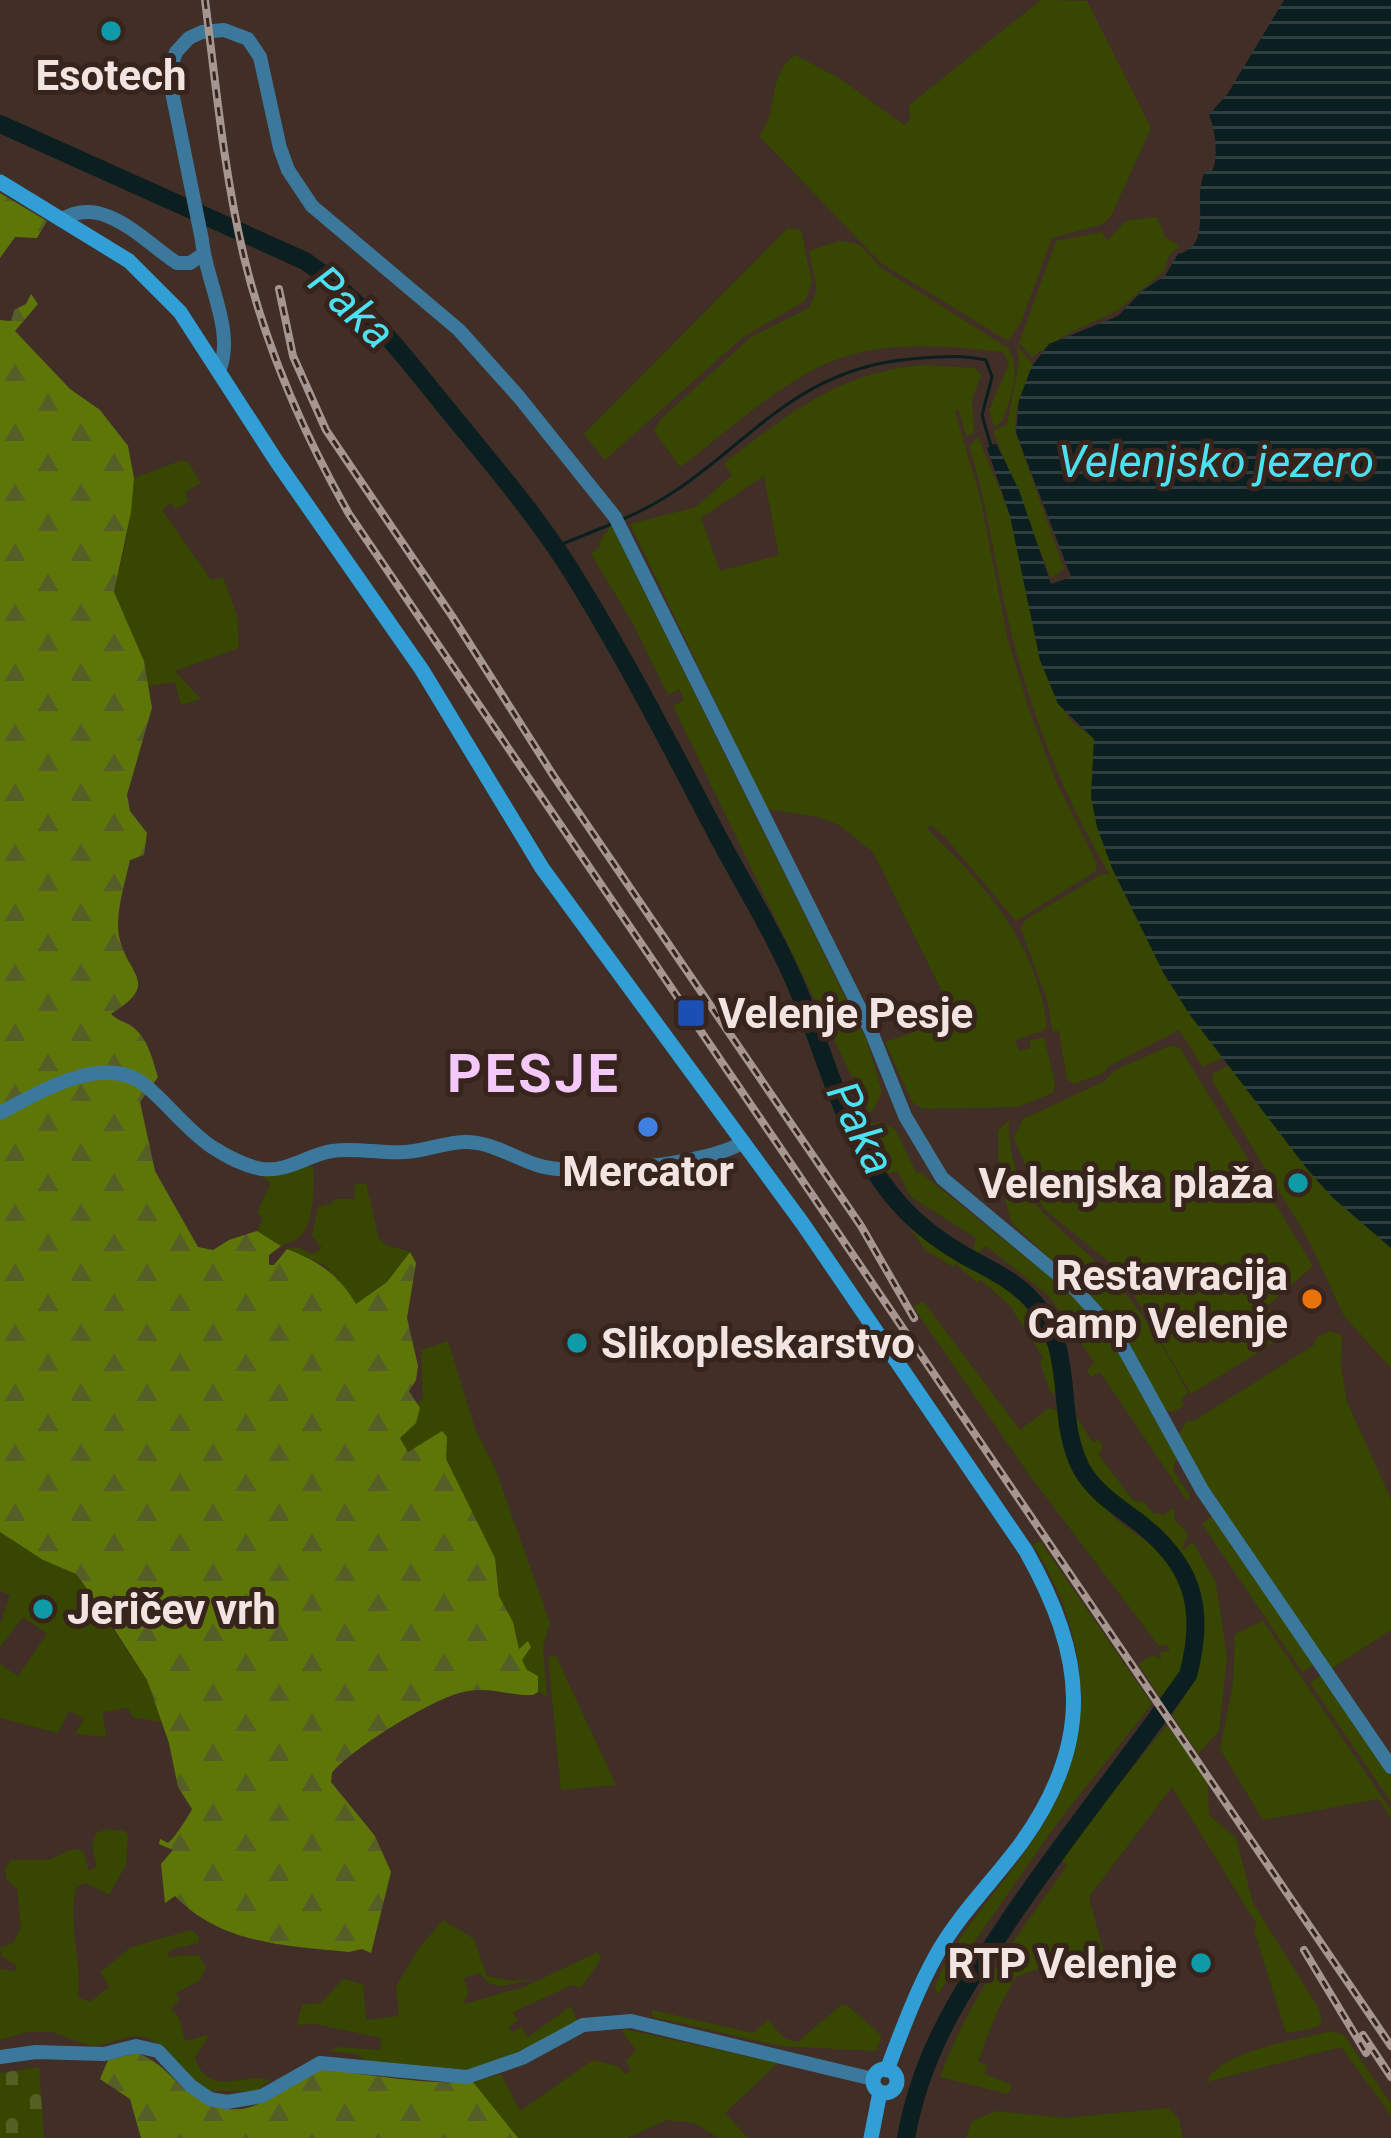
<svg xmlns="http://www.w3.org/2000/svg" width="1391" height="2138" viewBox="0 0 1391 2138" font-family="Roboto,sans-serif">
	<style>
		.green { fill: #374600; fill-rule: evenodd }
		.forest { fill: url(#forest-firs) }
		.cemetery { fill: url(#cemetery-stones) }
		.water { fill: url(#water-rules) }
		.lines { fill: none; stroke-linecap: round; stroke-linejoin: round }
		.stream { stroke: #0b1e20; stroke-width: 3 }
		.river { stroke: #0b1e20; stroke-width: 18 }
		.tertiary { stroke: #3b789b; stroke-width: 14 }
		.secondary { stroke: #319ed6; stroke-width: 15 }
		.rail-casing { stroke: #a69691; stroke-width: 8 }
		.rail { stroke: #36241d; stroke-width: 3; stroke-dasharray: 9; stroke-linecap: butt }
		.culture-dot { fill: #0f9aa8; stroke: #36241d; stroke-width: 4.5 }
		.transit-dot { fill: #1a4fb4; stroke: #36241d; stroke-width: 4.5 }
		.shop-dot { fill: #3f7fe0; stroke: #36241d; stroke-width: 4.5 }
		.food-dot { fill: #e8710a; stroke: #36241d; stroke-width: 4.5 }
		.labels { text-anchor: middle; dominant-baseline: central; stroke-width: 10; stroke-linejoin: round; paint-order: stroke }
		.poi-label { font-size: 42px; font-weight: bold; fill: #f2e5e1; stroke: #36241d; text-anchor: start }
		.water-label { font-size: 45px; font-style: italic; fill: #4ce1f1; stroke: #36241d }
		.district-label { font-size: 54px; font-weight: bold; letter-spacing: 3px; fill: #f4c9fa; stroke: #36241d }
	</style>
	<defs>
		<pattern id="forest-firs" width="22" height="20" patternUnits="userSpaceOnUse" patternTransform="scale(3)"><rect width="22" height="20" fill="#5e7608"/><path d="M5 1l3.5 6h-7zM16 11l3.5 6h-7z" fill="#545e26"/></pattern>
		<pattern id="cemetery-stones" width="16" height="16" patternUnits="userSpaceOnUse" patternTransform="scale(3)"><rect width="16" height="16" fill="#374600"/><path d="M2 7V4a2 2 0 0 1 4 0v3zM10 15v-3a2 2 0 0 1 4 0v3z" fill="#546125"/></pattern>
		<pattern id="water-rules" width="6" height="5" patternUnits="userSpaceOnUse" patternTransform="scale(3)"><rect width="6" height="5" fill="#0b1e20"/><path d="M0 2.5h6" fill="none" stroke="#2f3f40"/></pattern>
	</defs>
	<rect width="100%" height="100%" fill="#412e27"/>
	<!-- green -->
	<path class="green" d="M1041,0L1087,1L1151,128L1111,216L1103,224L1052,238L1021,322L1008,341L881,263L759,136C779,112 766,76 795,55L839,78L904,125L910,120L909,105Z
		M1157,217L1165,237L1180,246L1169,255L1164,271L1117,311L1069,333L1032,357L1019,343L1056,241L1102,232L1107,241L1126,221Z
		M788,228L801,230L812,283L805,301L743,337L605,460L584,434Z
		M839,241L859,244L881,268L1008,348C1022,371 1010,399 1002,422L994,427L989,410L1009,364L1003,352C948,346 888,340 835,360C782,380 726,433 680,467L654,431L661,419L751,337L809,308L817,289L809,251Z
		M1017,346L1033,364L1017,406L1015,430L1064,569L1051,578L993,431L1007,424L1019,362Z
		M923,365L975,368L981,375L972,400L974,433L966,436L959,410L955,411L981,501L1007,636L1028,707L1055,779L1097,864L1096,871L1016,921L945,837L931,825L927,829C985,884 1037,944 1047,1026L1043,1031L1015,1040L1019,1051L1031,1048L1030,1040L1044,1038L1055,1083L1053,1093L1017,1107L923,1109L912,1102L885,1042L955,1018L873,852L839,825L818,817L767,809L630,524L696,507L732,475L724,463C789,414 838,372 923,365ZM764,476L779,555L720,571L701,518Z
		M978,437L1010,515L1040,660L1069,719L1094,739L1091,797L1112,868L1164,974L1224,1057L1203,1067L1179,1030L1107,1067L1104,1073L1073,1084L1067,1079L1059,1031H1052L1048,1003L1021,929L1026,919L1102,874L1110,875C1064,798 1031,715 1010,627C995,567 988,506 969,446Z
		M182,460L188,462L201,483L185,492L189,501L176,509L170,503L162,510L211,580L223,577L237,615L239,648L175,671L201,699L181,705L175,682L148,686L144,661L114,592L128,532L134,478Z
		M611,525L867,1041L882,1092L873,1111L868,1113L856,1076L852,1077L673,706L684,700L679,689L668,695L631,620L591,554L601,546L599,543Z
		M1172,1045L1180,1048L1313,1266L1267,1306L1286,1335L1191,1394L1120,1271L1043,1208L1014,1138L1023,1119L1105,1081L1113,1071Z
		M1229,1065L1332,1197L1391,1248V1368L1344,1316L1307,1237L1214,1084L1212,1074Z
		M1009,1120C1007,1208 1067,1226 1117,1283C1146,1317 1168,1354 1188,1393L1181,1399L1184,1406L1173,1412L1163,1409L1126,1337L1109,1314L1012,1223L999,1178L998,1131Z
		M880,1122L895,1129L917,1174L920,1172L1076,1298L1123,1359L1177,1459L1173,1470L1190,1496L1187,1501L1100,1372L1091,1377L1087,1371L1094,1362L1049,1296L986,1246L978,1253L973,1249L976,1238L911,1197L897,1171L888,1174L885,1170L864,1125Z
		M304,1165L313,1167C314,1184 315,1223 300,1236C295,1241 287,1243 281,1246L257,1231L263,1218L257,1212L271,1183L263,1177L265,1172Z
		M366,1183L379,1239L386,1245L410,1252L387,1282L356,1304L326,1266L287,1249L296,1247L313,1254L322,1248L312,1236L318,1207L333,1203L334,1199H355L354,1185Z
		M909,1226C977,1264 1060,1306 1060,1396L1050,1392L1040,1362L1043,1357L1009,1305L981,1280L977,1283L956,1264L952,1266L925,1250Z
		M923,1301L1020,1430L1049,1408L1060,1411L1067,1454L1075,1472L1117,1520L1165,1555L1188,1602L1191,1639L1187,1659L1163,1702L1138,1664L1153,1655L1161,1660L1160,1652L1169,1651V1646L1158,1645L1028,1473L913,1307Z
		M1330,1331L1342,1336L1341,1366L1347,1402L1391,1499V1630L1331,1669L1186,1454L1179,1433L1188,1420L1194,1421L1314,1345L1316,1338Z
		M448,1341L476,1431L495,1468L550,1623L543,1647L547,1696L538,1692V1676L527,1670L522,1660L513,1622L499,1596L495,1558L445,1458L441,1432L408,1452L400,1437L416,1423L418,1401L423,1400L421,1350Z
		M1071,1416L1078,1419L1092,1442L1099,1440L1103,1448L1098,1454L1134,1501L1144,1502L1153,1513L1164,1515L1173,1508L1175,1521L1188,1533L1182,1551L1193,1542L1216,1583L1227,1657L1219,1731L1198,1754L1172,1715C1209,1666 1214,1615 1183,1561C1178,1552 1175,1543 1165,1533C1139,1510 1105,1500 1087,1469C1078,1453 1075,1434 1071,1416Z
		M1214,1514L1315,1664L1302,1672L1202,1524Z
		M0,1532L43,1560L76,1574L147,1680L162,1722L132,1717L128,1708L103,1712L106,1737L75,1734L84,1719L69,1711L58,1733L0,1718V1664L18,1676L47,1634L23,1617L0,1647V1624L10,1595L0,1591Z
		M1040,1541L1152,1704L1058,1822L938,1994L935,1986C954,1937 991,1899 1022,1856C1097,1755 1099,1652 1033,1545Z
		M1263,1621L1391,1810V1818L1379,1799L1263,1820L1220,1749L1233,1684L1235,1634Z
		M556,1656L616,1785L561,1790L548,1657Z
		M1323,1674L1391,1777V1802L1310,1683Z
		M1167,1725L1208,1782L1209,1815L1236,1838L1253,1903L1318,2007L1322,2022L1318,2027L1286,2033L1254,1930L1257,1925L1172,1787L1089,1897L1109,1973L1090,1978L1083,1952L1016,1977L999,2007L978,2061L987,2066L985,2074L1012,2085L1008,2094L940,2077C968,1998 1019,1934 1067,1866L1060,1857Z
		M108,1829L124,1831L128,1835L126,1865L109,1895L86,1883L77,1886C66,1923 83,1959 78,1997L90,2002L109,1987L101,1972L131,1947L191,1930L199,1936L198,1943L170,1950L168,1957L199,1955L206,1967L200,1980L175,1994L180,1999L171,2009L179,2018L185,2041L209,2035L195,2058C210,2100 243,2071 270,2080L258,2091H206L193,2083L163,2047L145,2037L132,2036L94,2047L52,2032H28L0,2040V1969L15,1971L17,1966L1,1956L0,1948L14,1942L21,1927L17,1889L7,1880L5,1868L11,1860H49L72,1849L83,1851L89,1871L97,1866L92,1846L96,1833Z
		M443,1920L474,1939L487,1976L511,1981L534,1979L502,1986L490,1984L479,1973L464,1978L468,1993L464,2004L524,1987L598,1952L601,1959L581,1988L572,1985L518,2010L513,2013L518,2020L509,2027L513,2032L521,2027L528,2037L571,2006L578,2022L512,2055L468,2072L371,2064L357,2055L331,2051L336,2047L380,2050L381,2038L315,2024L297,2025L302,2005L321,2003L343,1979L363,1984L366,2020L399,2016L396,1986L419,1948Z
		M841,2005L848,2006L882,2036L876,2051L781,2046L652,2017V2010L753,2033L768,2020L784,2038L798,2042Z
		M624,2029L778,2063L725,2113L748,2138H718L695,2123L667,2120L627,2138H518L473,2082L501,2074L520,2111L593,2060L617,2066L626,2074L631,2070L626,2061L636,2050L622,2031Z
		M1331,2031L1344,2035L1391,2104V2115L1341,2047L1206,2082C1222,2050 1298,2040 1331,2031Z
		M1169,2108L1179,2120L1183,2138H966L972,2121L996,2111L1065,2118Z"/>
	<!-- forest -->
	<path class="forest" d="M0,193L47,221L37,238L15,237L0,258Z
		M31,294L38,304L15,331L70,389L100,410L128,446L134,478L131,512L114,592L144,661L152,708L127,795L130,811L147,833L144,855L130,860C125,883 115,913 119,936C127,976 162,982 111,1014C116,1019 122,1021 128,1024C147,1034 152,1058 158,1077L140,1102L155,1171L198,1247L213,1250L229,1240L257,1231L281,1246L269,1255V1265H274L287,1249C320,1262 338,1274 356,1304L387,1282L410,1252L416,1263L407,1318L418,1366L416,1380L409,1391L420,1408L416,1423L400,1438L408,1452L442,1431L447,1437L446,1459L495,1558L499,1596L513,1622L519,1649L528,1641L531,1647L522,1660L527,1670L538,1676V1692L533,1695C511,1696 491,1687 468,1691C439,1694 349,1750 332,1773L331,1782L375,1836L391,1872L371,1953L362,1949L349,1952C286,1946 221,1944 175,1896L165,1903L161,1864L173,1850L159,1844L160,1839L168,1843C174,1839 188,1817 192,1809L178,1787L169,1743L147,1680L98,1604L76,1574L43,1560L0,1532V320L11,321L14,310L26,304Z
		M137,2053C172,2065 180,2099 221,2108C267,2117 278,2079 314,2071C329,2067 345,2072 360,2074C398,2079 436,2084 473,2082L518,2138H141L130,2099L100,2079L108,2060Z"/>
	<!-- cemetery -->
	<path class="cemetery" d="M39,2067L44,2138H0V2073Z"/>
	<!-- water -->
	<path class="water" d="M1284,0H1391V1248L1332,1197L1307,1169L1190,1015L1164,974L1112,868L1097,827L1091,797L1094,739L1058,704L1040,660L1010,516L987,448L996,443L1019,490L1051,584L1071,577L1016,433L1019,400L1032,366L1049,344L1118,316L1143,290L1165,276L1178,254C1215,245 1191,197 1205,172L1212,171C1219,159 1215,128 1209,115L1228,93Z"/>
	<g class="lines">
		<!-- stream -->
		<path class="stream" d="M623,519C734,473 777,370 911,359C936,357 961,354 986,360L992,377L982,415L991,446
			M555,547L614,523"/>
		<!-- river -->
		<path class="river" d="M0,124L305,261C360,298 402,353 443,404C487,458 533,511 570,569C623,654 669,743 715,831C743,884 776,936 799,992C823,1050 839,1113 872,1167C896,1206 923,1231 962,1254C986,1268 1011,1278 1030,1298C1079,1349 1053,1413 1081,1468C1093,1490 1114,1504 1133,1518C1191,1561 1207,1605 1188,1675C1130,1758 1065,1837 1008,1922C960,1995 922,2050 906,2138"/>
		<!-- tertiary -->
		<path class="tertiary" d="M61,220C103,193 143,241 177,263H190L202,255
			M219,371C236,332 205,279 202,240L170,82L171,67L176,52L189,38L202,32L224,30L248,39L260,57L280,148L288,170L312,206L459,330L519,397L615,517L871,1031L905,1116L942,1178L1074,1288L1116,1334L1202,1490L1391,1767
			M0,1113C38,1093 104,1052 145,1085C169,1105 186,1129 212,1147C228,1157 244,1166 262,1169C289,1172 307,1155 332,1151C356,1147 381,1154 405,1152C427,1151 447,1141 468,1142C493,1143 515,1158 537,1165C577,1178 709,1165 743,1142
			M0,2057L36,2052L104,2054L136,2046L158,2051L191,2086L210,2099L227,2102L262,2096L320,2063L467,2077L522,2058L583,2025L631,2021L873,2079"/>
		<!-- secondary -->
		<path class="secondary" d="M0,182L129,261L180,312L277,462L422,670L542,868L803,1224L1026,1551C1085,1656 1095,1740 1022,1842C995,1879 961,1912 938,1952C917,1989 902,2030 887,2070
			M873 2081a12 12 0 1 1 24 0a12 12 0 1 1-24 0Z
			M871,2138L880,2092"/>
		<defs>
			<path id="rail" d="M205,0C216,86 224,173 244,257C266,348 303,433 349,514L1391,2046
				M279,289L293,356L326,430L452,616L553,775L861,1226L914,1318
				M1304,1950L1366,2053
				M1363,2035L1391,2077"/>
		</defs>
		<!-- rail casing -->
		<use href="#rail" class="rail-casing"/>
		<!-- rail -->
		<use href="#rail" class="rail"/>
	</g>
	<!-- markers -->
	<g class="culture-dot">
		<circle cx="111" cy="31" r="12"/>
		<circle cx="1298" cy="1183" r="12"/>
		<circle cx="577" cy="1343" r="12"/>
		<circle cx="43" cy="1609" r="12"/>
		<circle cx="1201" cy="1963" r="12"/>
	</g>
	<rect class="transit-dot" x="676" y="998" width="30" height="30" rx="6"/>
	<circle class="shop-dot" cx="648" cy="1127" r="12"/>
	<circle class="food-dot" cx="1312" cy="1299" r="12"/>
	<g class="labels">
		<!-- poi labels -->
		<g class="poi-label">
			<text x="111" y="75" text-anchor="middle">Esotech</text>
			<text x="718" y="1013">Velenje Pesje</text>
			<text x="648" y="1171" text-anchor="middle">Mercator</text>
			<text x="1274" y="1183" text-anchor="end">Velenjska plaža</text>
			<text x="1288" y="1275" text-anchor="end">Restavracija<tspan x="1288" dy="48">Camp Velenje</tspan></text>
			<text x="601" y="1343">Slikopleskarstvo</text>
			<text x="67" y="1609">Jeričev vrh</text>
			<text x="1177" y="1963" text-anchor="end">RTP Velenje</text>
		</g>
		<!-- water labels -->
		<g class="water-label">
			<text transform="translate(352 307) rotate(43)">Paka</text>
			<text x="1216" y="461">Velenjsko jezero</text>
			<text transform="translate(861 1128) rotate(64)">Paka</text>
		</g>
		<!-- district labels -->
		<g class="district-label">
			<text x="534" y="1073">PESJE</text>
		</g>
	</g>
</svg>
